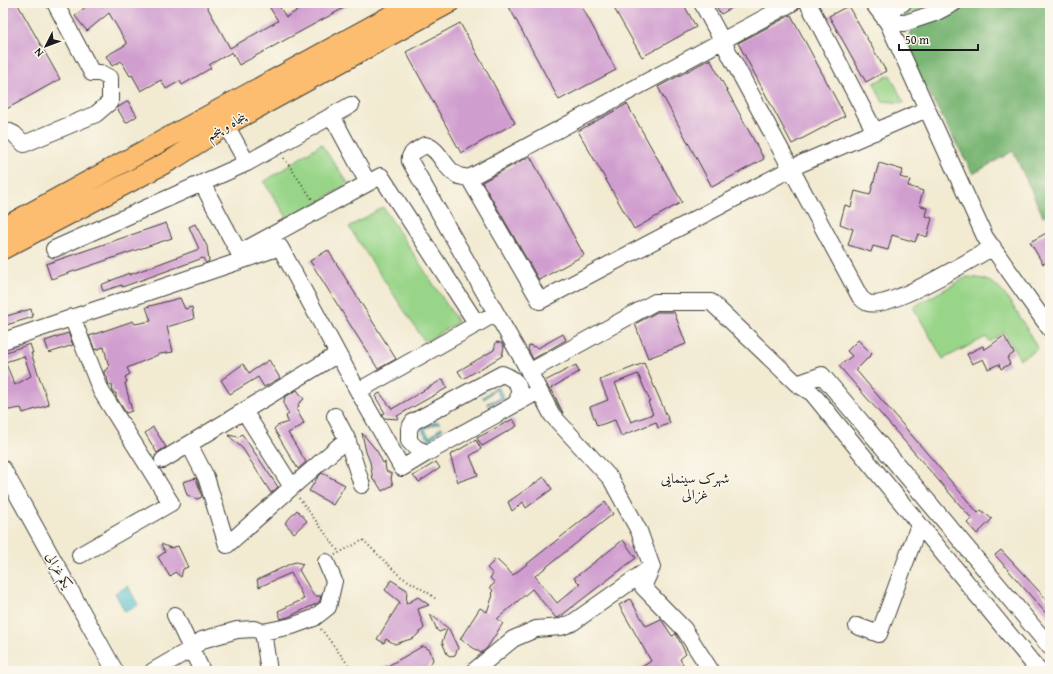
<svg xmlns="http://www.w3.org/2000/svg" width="1053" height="674" viewBox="0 0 1053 674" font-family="'Gentium Book Plus',Amiri,serif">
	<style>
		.green { fill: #99d589; stroke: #5a7852 }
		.forest { fill: #7ab675; stroke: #4b6948 }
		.water { fill: #53bece; stroke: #386d75 }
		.building { fill: #d09dcf; fill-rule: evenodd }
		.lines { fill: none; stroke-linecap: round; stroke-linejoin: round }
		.minor-casing { stroke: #3c3b37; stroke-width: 18 }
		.major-casing { stroke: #3c3b37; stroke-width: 22 }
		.path { stroke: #3c3b37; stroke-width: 2; stroke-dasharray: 1 3; stroke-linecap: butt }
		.minor { stroke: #fff; stroke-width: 16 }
		.major { stroke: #fcbd6f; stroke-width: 20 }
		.labels { text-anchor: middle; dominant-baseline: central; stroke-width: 3; stroke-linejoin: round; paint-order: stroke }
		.street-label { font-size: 13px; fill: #1c1c1c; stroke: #fbf7ec }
		.neighbourhood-label { font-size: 14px; fill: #1c1c1c; stroke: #fbf7ec }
	</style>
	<rect width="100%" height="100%" fill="#fbf7ec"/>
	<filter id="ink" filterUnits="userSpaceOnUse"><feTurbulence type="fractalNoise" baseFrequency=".025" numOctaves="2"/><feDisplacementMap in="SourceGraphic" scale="8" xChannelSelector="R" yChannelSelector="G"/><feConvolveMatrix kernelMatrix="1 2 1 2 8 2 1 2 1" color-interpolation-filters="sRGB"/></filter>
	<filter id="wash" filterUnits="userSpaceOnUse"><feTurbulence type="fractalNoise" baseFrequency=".012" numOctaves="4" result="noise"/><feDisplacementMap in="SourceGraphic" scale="16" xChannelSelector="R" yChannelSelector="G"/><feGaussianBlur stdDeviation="0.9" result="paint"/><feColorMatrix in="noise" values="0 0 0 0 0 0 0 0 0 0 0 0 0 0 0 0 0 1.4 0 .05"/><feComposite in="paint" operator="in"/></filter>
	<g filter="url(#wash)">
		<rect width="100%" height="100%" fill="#f2ead1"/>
		<!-- green -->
		<path class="green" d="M912,3H931L905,17L901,16L899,12L901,9Z
			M890,75L904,103L882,101L874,83Z
			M321,144L348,183L290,222L264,182Z
			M383,207L458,322L425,342L349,227Z
			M967,277C977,278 985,278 994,284C1011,297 1027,330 1038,349L1020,359L1004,332L990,342L986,337L943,359L913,307Z"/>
		<!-- forest -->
		<path class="forest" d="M962,3H1050V212L1043,216L1013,151L973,174L915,67L907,46L908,37L914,28Z"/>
		<!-- water -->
		<path class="water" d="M497,387L500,390L504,399L487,405V403L501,398L498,394V390H495L484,399L483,397Z
			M438,421L440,423L426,428L425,430L430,437L441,427L443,428L430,440L423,432L422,427Z
			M128,586L138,605L125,612L115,593Z"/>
		<g id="blocks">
			<!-- building -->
			<path class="building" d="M3,3H17L60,79L3,111Z
				M90,3H98L101,7L109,3H205L230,48L278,21L267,3H277L286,17L311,3H353L239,65L232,52L209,65L211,68L182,85L180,81L166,89L161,80L141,91L132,75L130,76L121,61L112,66L106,56L127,44L109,13L87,31L75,16Z
				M507,3H580L616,70L559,100Z
				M611,3H683L696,27L642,57Z
				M714,3H741L721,14Z
				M848,6L886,71L866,82L829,16Z
				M791,15L845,116L792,144L738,43Z
				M460,23L515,123L461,153L406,52Z
				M710,59L764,159L712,187L658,87Z
				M128,101L137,116L126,123L117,108Z
				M627,104L682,202L634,229L578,131Z
				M530,156L584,255L539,280L482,182Z
				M879,163L903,170L900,177L910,180L908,186L923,191L919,205L927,208L925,216L932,218L927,237L918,234L915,242L892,235L888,250L873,246L871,252L848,245L853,229L840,224L845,205L851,207L855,191L870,195Z
				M166,223L172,238L51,279L46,264Z
				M195,224L207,246L209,261L206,263L203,258L122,287V285L103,291L101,285L129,273V275L199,249L189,227Z
				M1050,231V260L1043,264L1030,242Z
				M328,250L396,359L378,369L310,261Z
				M180,298L185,309L192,307L194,319L167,327L173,352L160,354L127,368L130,374L125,377L127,382L125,383L132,411L126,413L116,397V393H113L112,385L109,386L107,377H106L104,373V371L109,368L104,347L95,350L89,336L133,321L135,324L151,321L146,307Z
				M31,309L33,317L3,326V317Z
				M657,312H674L686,344L648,358L635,324Z
				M68,333L73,345L49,353L45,341Z
				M563,334L566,340L533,359L528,349L529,345L538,348Z
				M1004,336L1014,353L1007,358L1010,364L1001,369L999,364L988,369L983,359L972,364L967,354L983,346L984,350Z
				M858,340L872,354L856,370L978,513L981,510L992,519L977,534L967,523L972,519L839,366L852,356L847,351Z
				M496,342L502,343L504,347L502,356L463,379L458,371L494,350Z
				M30,344L33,353H31L49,405L23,413L21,408L3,411V353ZM24,356L31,376L15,385L5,362Z
				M269,360L280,378L264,387L258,377L230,394L221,380L243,364L249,373Z
				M644,363L670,423L658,428L656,422L621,436L615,420L597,426L590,407L608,400L600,380ZM638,374L650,401L648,402L653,414L631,422L615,383Z
				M576,365L579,372L551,388L563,413L560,409L545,381Z
				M443,379L447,388L397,416L399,419L384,418L382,415L385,413L375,396L380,393L392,409Z
				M297,390L304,399L298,404L299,407L296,409L304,423L301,426L288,433L306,462L298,469L274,429L277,426L288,422L286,416L289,414L284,405V400L285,397Z
				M513,419L517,426L482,446L477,438Z
				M153,427L166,447L157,453L145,433Z
				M362,433L377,451L383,463L385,462L386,471L392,474L391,479L393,485L382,491L377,483L373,480L370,462L366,452Z
				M242,434L278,487L271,493L243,449L228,435L239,437Z
				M476,440L481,449L470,456L478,475L458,482L450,455Z
				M436,462L440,468L419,482L413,476Z
				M322,473L345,485L333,505L309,491L317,478Z
				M544,477L552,489L526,508L523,502L512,511L508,502Z
				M196,478L202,497L197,499L187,495L183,482Z
				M605,502L613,514L535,576L557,603L580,584L574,578L623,540L636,558L558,618H556L532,589L497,619L503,623L487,648L481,653L460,639L480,608L487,612L493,595L491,593L493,591L490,587L495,583L490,578L493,574L487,568L496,559L513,575Z
				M297,510L307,521L294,533L285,523Z
				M161,544L171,548L178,546L188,567L183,569L181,577L175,572L170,577L158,557L165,552Z
				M1001,550L1050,603V618L995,555Z
				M296,562L303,564L299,570L314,596H321L320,601L316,604L288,617L281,619L278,611L304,599L291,573L259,587L257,580L292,563Z
				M391,580L407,590L406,604L418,597L429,605L418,609L424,628L414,638L395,644L386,639L384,643L377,639L400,602L385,590Z
				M630,599L646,626L661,619L672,636L676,634L686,654L680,659L687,671H636L651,661L619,605Z
				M430,614L449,629L458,648L455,655L450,656L447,654L442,642L447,629L439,632L437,630Z
				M423,646L430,650L433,660L425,671H379Z"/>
		</g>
	</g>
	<g filter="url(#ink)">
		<use href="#blocks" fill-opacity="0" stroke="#3c3b37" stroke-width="1"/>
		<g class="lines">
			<defs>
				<path id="minor" d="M702,3L860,297C862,299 865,302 868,303C889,310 972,259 993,247
					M792,3L469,178L540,301L798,165L927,109
					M808,3L875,132
					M873,3L888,23L985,237L1050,329
					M903,3L894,8L888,23H905L935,13L954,3
					M226,125L247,163
					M3,129L14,134L24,144L96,114L110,102V78L100,73H92L55,3
					M469,178C465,177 460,177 457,175C443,168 440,148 425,145C419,149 408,153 410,161L496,313
					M202,183L239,253L368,183L332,116
					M54,249L247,163L351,105
					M243,260L280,247L358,391L477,324L381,176L368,183
					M72,317L101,391L171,503L80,555
					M477,324L496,313L524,362L552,415L611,479L639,531L652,567L643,587L684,629L711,671
					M3,341L243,260L239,253
					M529,372L655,302H711L797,384L812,393L1039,671
					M797,384L822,375L1050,647
					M358,391L402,468L427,453
					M517,403C522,386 518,380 502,374L413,422L409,429V441L416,448L427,453L539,391
					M244,411L292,487L347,439L362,485
					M335,416L347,439
					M189,444L206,477L227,545L292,487
					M163,460L338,354
					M3,469L115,671
					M175,615L202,671
					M857,626L879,634L919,525
					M153,671L191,649L202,640L237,630L254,629L263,632
					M269,671L263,632L292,626L314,618L328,607L334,581L326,562
					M474,671L513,639L536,629L561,627L572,623L650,568"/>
				<path id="major" d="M3,228L414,3
					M3,249L175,158L226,125L449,3"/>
			</defs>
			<!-- minor casing -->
			<use href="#minor" class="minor-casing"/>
			<!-- major casing -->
			<use href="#major" class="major-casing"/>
			<!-- path -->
			<path class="path" d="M284,158L312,199
				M299,498L339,552
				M335,555L363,540L400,576L427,592L436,599
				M321,629L353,671"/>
			<!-- minor -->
			<use href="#minor" class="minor"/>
			<!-- major -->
			<use href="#major" class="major"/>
		</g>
	</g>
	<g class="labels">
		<!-- street labels -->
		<g class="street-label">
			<text transform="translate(226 126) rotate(-30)">پنجاه و پنجم</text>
			<text transform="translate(59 570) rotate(61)">یکم غزالی</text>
		</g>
		<!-- neighbourhood labels -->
		<g class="neighbourhood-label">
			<text x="695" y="478">شهرک سینمایی<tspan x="695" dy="16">غزالی</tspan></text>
		</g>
	</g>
	<!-- margin -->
	<rect width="1053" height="674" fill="none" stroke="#fbf7ec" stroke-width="16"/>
	<!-- north arrow -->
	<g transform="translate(46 46) rotate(228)" stroke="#fbf7ec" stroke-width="3" paint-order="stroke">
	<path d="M0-3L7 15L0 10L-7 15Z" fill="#1c1c1c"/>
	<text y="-6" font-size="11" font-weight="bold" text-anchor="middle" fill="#1c1c1c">N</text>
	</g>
	<!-- scale -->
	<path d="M899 44v6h79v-6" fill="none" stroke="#1c1c1c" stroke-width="2"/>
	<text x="905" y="44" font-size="12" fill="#1c1c1c" stroke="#fbf7ec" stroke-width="3" paint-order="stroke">50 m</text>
</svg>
